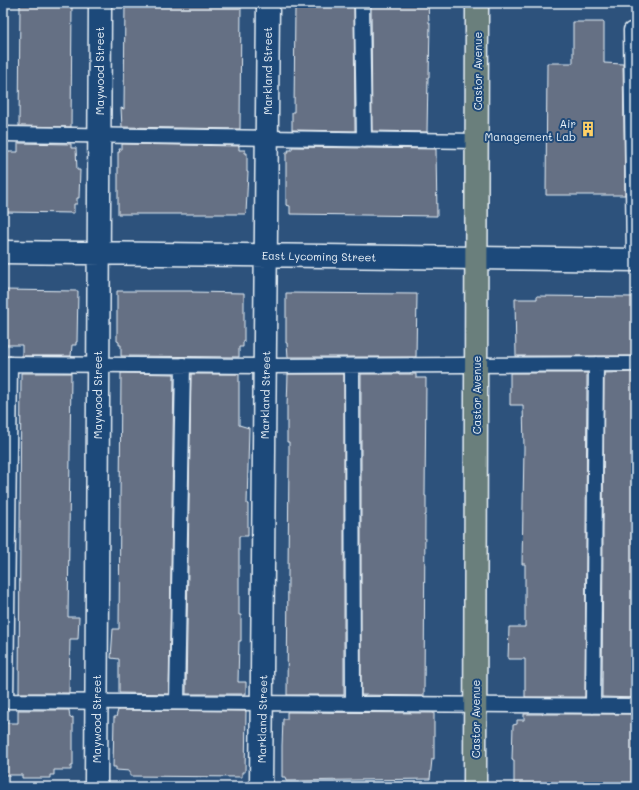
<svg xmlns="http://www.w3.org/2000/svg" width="639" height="790" viewBox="0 0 639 790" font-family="Mali,sans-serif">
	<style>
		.building { fill: #657084; stroke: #e8f1f8 }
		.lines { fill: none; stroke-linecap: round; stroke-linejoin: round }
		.service-casing { stroke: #e8f1f8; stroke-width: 17 }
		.minor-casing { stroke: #e8f1f8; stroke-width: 25 }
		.primary-casing { stroke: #e8f1f8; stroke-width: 25 }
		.service { stroke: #1f4a7a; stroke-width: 14 }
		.minor { stroke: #1f4a7a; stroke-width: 22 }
		.primary { stroke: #6b7f7c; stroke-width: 22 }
		.labels { text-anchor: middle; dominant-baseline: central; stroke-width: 4; stroke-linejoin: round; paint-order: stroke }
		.street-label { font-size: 11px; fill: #e8f1f8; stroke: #1f4a7a }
		.poi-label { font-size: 11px; fill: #e8f1f8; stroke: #1f4a7a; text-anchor: end }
	</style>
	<rect width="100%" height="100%" fill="#2d527c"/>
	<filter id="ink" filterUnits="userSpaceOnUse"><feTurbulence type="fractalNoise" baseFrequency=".025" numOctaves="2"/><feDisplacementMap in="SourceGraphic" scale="8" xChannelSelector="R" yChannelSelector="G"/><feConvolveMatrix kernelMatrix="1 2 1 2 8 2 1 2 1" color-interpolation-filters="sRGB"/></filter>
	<g filter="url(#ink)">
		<!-- building -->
		<path class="building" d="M20,3L72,4L71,127L19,126Z
			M125,3H241L240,129L122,127L121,108L124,109Z
			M300,3H343V6L354,5L355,131L292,130V112H294L295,6H300Z
			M384,3H428L429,23H430L429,77H428L427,132L372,131L371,4Z
			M573,22H604V63L623,64L625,195H546L547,63H573Z
			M18,143L71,144V148H76L77,170H80L79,198H77V204H74V213L3,212V152H18Z
			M122,144L239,146V150H245V153H247V172H248L246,214H118V152H120L119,149H122Z
			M292,147L436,149L437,216L290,214V206L286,205V152H289L288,150H292Z
			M3,290L78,291L77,342H76V345H72L71,356H22V345H3Z
			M117,291H192V292L244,293V342H243V347H239V357L121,356V345H119V342L117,341Z
			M286,293L417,294L416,357H288L287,343H286Z
			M537,296L636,297V356H516L515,299H537Z
			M636,372V698L602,697L604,373Z
			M21,373H71L68,617H79L78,639H70L69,693H19Z
			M121,373L174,374L169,694L119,693V659L111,658L113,629H119Z
			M510,373H587L585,697H525V659H508L509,627H525V564H522L524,448L523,405H510Z
			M191,374H239V425L249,428L247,504H248V536H239V615H241V641H239L238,682H246V694H186Z
			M288,374H344V695H287L289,455V442H287V407Z
			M361,374H416V378H426L425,496H426V515H425L424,696L361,695Z
			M18,710H69L70,718L73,717V766H71V770H54V775H50V778H22V775H3V723H18Z
			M118,710L246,711L245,772H242V777L130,776V771L116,770V767H113L114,717H116Z
			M287,712L434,713V759H432L430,779L286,781L285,777H282V746L283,719H287Z
			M524,714H636V786L630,785V787H596V782L562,787H514V760H512L513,725L517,724V720H524Z"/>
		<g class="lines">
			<defs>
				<path id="service" d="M362,3L364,140
					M631,30L634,260
					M3,134L476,141
					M3,364L265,366L636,364
					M352,366L353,704
					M3,701L636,706
					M6,701L10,364
					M177,702L183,365
					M593,706L596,364"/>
				<path id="minor" d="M3,252L636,260
					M96,787L100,3
					M261,787L268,3"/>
				<path id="primary" d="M475,787L477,3"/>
			</defs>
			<!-- service casing -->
			<use href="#service" class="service-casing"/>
			<!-- minor casing -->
			<use href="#minor" class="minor-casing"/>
			<!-- primary casing -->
			<use href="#primary" class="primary-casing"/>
			<!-- service -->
			<use href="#service" class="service"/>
			<!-- minor -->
			<use href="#minor" class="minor"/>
			<!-- primary -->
			<use href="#primary" class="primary"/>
		</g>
	</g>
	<!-- icons -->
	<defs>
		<symbol id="building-bare" viewBox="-9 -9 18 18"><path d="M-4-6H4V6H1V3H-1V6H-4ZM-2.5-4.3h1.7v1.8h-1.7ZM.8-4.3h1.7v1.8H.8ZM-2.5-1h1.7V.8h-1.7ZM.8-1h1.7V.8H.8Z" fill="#ffd166" stroke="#1f4a7a" stroke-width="2.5" paint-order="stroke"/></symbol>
	</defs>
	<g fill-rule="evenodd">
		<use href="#building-bare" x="577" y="118" width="22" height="22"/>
	</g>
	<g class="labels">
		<!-- street labels -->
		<g class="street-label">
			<text transform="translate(99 71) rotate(-90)">Maywood Street</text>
			<text transform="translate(267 71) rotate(-90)">Markland Street</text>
			<text transform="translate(477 71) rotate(-90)">Castor Avenue</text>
			<text transform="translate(319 256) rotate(1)">East Lycoming Street</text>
			<text transform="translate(97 395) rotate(-90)">Maywood Street</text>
			<text transform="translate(265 395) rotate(-89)">Markland Street</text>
			<text transform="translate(476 395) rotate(-90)">Castor Avenue</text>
			<text transform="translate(96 719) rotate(-90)">Maywood Street</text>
			<text transform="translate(262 719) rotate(-89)">Markland Street</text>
			<text transform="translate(475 719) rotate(-90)">Castor Avenue</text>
		</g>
		<!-- poi labels -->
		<g class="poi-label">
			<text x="576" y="123">Air<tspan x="576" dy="13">Management Lab</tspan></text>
		</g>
	</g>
	<!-- margin -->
	<rect width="639" height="790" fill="none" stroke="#1f4a7a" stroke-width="16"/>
	<rect x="8" y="8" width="623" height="774" fill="none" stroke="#e8f1f8" stroke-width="1.5" filter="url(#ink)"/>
</svg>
